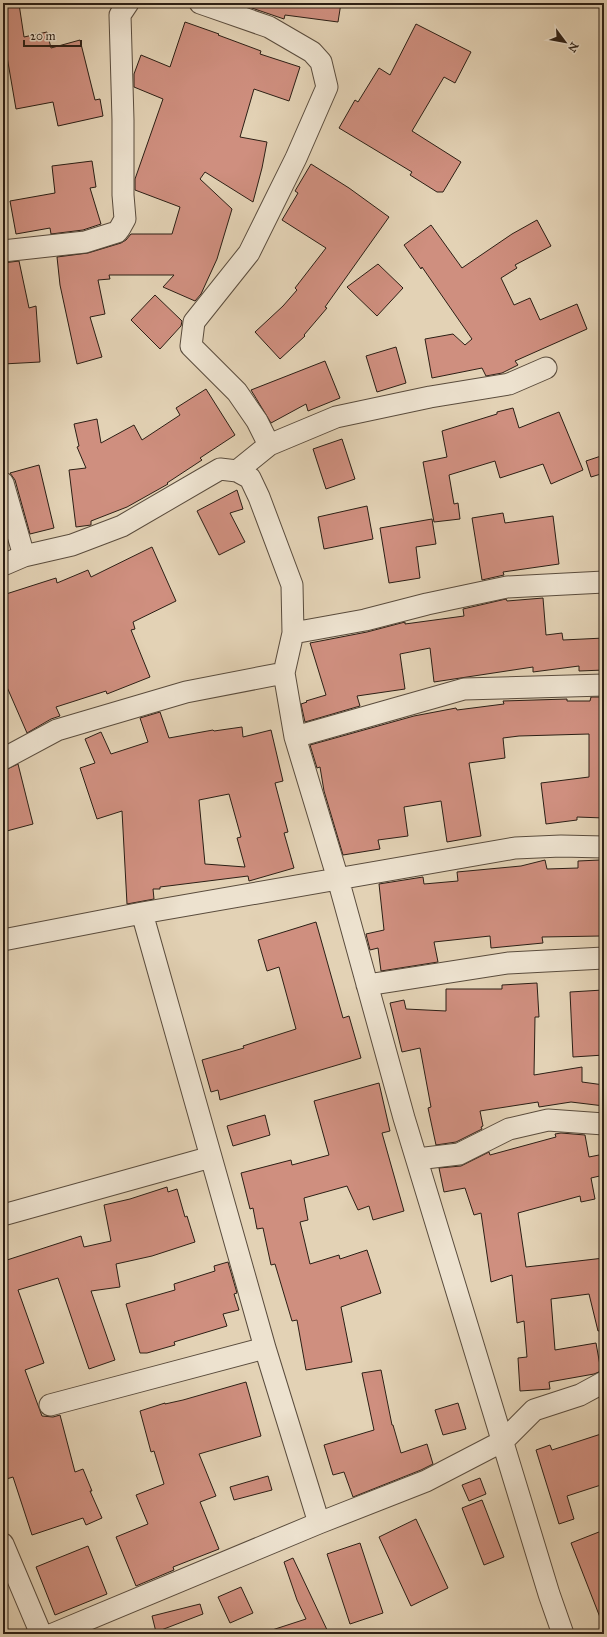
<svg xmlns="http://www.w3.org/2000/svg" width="607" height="1637" viewBox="0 0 607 1637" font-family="'IM FELL Great Primer',serif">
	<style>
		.building { fill: #cf8f7f; stroke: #2c1f15; fill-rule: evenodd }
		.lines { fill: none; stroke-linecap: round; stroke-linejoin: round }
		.minor-casing { stroke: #5a4c3d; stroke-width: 23 }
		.minor { stroke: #ede2cf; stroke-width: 21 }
	</style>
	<rect width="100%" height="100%" fill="#e3d2b5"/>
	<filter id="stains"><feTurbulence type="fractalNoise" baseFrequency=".005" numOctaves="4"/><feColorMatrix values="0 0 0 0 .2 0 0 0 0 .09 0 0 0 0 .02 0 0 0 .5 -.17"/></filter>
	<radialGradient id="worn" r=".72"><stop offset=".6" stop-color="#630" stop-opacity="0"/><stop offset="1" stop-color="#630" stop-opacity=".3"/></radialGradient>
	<!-- building -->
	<path class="building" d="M243,3H341L338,22L285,15L284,19L243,5Z
		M19,4L24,37L47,32L51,48L80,40L95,100L100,99L103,116L58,126L53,102L16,109L4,39H7L3,6Z
		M185,22L219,34L218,35L261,51L260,54L300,67L289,101L254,89L240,137L267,142L262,168L253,202L205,172L200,179L232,209L217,259L201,294L195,301L163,287L174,275H109L110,279L98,280L105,314L90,317L102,357L77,364L60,285L57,257L88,253L121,243L126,240L131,234H172L180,207L135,190V179L163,99L134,87V74L141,55L170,67Z
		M416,24L471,52L455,83L444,77L412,131L461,162L443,192H437L410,175L412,172L339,128L355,100L358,102L379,68L390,75Z
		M92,161L96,187L90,188L101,224L83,230L51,234L50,228L16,234L10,201L55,193L52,166Z
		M311,164L349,188L389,217L325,307L327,308L304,335L305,336L280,359L255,332L283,306L297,290L295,288L326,248L282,220L298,193L295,191Z
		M537,220L551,246L515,265L517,268L501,278L514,305L530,298L540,320L577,304L587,329L515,361L518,365L502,373L486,376L482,368L432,378L425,339L453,334L465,345L472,339L422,267L421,269L404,245L431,225L462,268L512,234Z
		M19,261L29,308L36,306L40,362L3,364V263Z
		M378,264L403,288L377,316L347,287Z
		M155,295L182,321L181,326L160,349L131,320Z
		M396,347L406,383L377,392L366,356Z
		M325,361L340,398L308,411L306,404L271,423L251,390Z
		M206,389L235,435L200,458L202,460L167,483L168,484L127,507L91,521V525L76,527L69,470L86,468L77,447L79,446L74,424L97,419L101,443L134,425L142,440L180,415L176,408Z
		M513,408L519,428L559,412L583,470L551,484L543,464L500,478L495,461L449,475L454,504L458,503L460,519L434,522L423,462L447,457L442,431L497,414V412Z
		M342,439L355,479L326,489L313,449Z
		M604,455V473L591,477L586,461Z
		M39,465L54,528L30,534L15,480L10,473Z
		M237,490L243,509L230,513L245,542L219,555L197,511Z
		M367,506L373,539L324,549L318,517Z
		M503,513L505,523L553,516L559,564L503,572L504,575L482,580L472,518Z
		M432,519L436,544L416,547L420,578L389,583L380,528Z
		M152,547L176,601L133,622L135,629L131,630L150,677L107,694L106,691L56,707L60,716L51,719L27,733L3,678V595L56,578L57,583L88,570L91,577Z
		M543,598L546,635L562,633L563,640L604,638V670L579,671V666L533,672V667L434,682L430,648L400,654L405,689L357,696L360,706L305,722L301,704L307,702L306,701L326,695L310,643L367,632L405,622V624L464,616L463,609L506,599L507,601Z
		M591,697H604V818L577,817V820L546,824L541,783L589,777V734L519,736L503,738L505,758L469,763L481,836L447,842L441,801L404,807L408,836L378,840L380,849L343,855L324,791L320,767L317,768L310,745L414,716L456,708L457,710L504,704L503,701L567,699V701H590Z
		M160,712L169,738L213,730L214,731L242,727L243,737L271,730L283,781L275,783L288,832L284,833L294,868L249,881L248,876L160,887V889H153L154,899L127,904L122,811L97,819L80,768L95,763L85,739L101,732L111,754L148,742L140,718ZM229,794L241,837L237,838L245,867L205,864L199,800Z
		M18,764L33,824L3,832V771Z
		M545,860L547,869L578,868V861L600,860L601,936L542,937L543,943L491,948L490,936L434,942L438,962L381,971L378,948L370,950L366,934L384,930L379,884L423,877L424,884L458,881L457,872L521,866Z
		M316,922L343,1018L349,1016L361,1058L220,1100L218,1090L211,1092L202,1060L244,1048L243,1046L296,1029L279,967L267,971L258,940Z
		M537,983L539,1017H535L534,1075L582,1067V1082L604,1085V1106L571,1102L539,1107L538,1102L480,1111L483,1126L481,1127L482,1129L456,1142L436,1145L428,1108L431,1107L420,1048L402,1052L390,1003L404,1000L406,1009L446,1011V989H502V985Z
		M603,990L604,1055L573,1057L570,992Z
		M379,1083L390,1131L382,1133L404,1211L373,1220L369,1206L358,1210L347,1186L304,1198L308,1220L300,1222L310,1264L339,1255L340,1259L367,1250L381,1293L341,1307L352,1362L306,1370L297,1320L292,1321L275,1264L271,1265L263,1228L257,1229L253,1208L250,1209L241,1173L291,1160L292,1165L329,1155L314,1101Z
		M265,1115L270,1135L233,1146L227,1126Z
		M561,1133L585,1135L589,1157L604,1154V1175L591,1178L595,1199L581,1202L580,1196L518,1213L526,1267L604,1258V1330L598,1331L589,1294L551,1299L555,1350L596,1343L601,1371L594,1374L549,1382L550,1389L520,1391L518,1358L527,1357L524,1321L517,1323L512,1275L491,1282L481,1213L474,1215L465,1188L444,1192L439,1168L461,1166L489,1152L490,1155L556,1137L555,1134Z
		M167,1187L168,1192L177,1189L185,1217L187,1216L195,1242L152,1256L116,1264L120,1287L91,1291L115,1360L89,1369L58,1278L18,1290L44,1363L25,1370L39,1408L42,1416L53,1417L60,1415L75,1472L83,1469L92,1491H90L102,1518L86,1525L83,1518L32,1535L13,1477L3,1480V1254H5L7,1260L81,1236L84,1247L111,1241L104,1205L130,1199Z
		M228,1262L237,1293L234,1294L239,1310L223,1314L227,1326L174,1342L175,1345L147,1353H140L126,1304L175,1290L174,1284L215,1271L214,1266Z
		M381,1370L392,1425H393L401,1453L427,1444L433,1464L421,1470L353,1497L344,1472L333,1475L324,1445L374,1430L362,1373Z
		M246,1382L261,1436L199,1454L216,1496L200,1502L219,1549L173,1567L174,1570L136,1586L116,1537L148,1524L136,1495L164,1484L154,1451L151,1452L140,1411L165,1403V1404L183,1400Z
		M458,1403L466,1429L443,1435L435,1410Z
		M604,1433V1484L567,1496L574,1519L559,1524L536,1450L550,1445L552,1450Z
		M268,1476L272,1490L234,1500L230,1487Z
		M480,1478L486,1494L469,1501L462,1485Z
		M482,1500L504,1557L484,1565L462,1508Z
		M416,1519L448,1588L411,1606L379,1537Z
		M604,1530V1625H603L571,1543Z
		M360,1543L383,1613L350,1624L327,1554Z
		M88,1546L107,1594L55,1615L36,1567Z
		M293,1558L329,1634H269V1631L306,1619L297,1600L284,1562Z
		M241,1587L253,1613L230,1623L218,1597Z
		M200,1604L203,1614L156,1632L152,1616Z"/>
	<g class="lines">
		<defs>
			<path id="minor" d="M200,3L269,27L312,52L321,62L327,87L296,158L249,253L194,322L191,346L237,392L257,421L269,445
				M3,251L85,242L117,232L120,228L125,219L123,195V120L120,15L128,3
				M237,471L269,445L336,417L430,397L509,384L546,368
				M3,483L24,556
				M3,565L24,556L72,545L122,526L220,469L237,471L250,478L259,497L292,585L293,633L284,673L295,737L338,879L404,1118L549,1594L563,1634
				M293,633L365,620L427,604L507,587L604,582
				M295,737L464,689L604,685
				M3,759L57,730L186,692L284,673
				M142,913L265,1348L319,1523
				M3,940L142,913L515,848L561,846L604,847
				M367,985L508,963L604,958
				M417,1159L459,1154L509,1129L548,1120L604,1124
				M3,1215L211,1157
				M50,1405L265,1348
				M3,1544L41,1634
				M53,1634L319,1523L426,1481L503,1441L534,1410L580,1395L604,1382"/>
		</defs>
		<!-- minor casing -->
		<use href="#minor" class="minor-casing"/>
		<!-- minor -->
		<use href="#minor" class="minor"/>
	</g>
	<!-- margin -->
	<rect width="607" height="1637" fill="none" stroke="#e3d2b5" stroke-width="16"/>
	<rect x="4" y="4" width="599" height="1629" fill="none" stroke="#2c1f15" stroke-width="2"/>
	<rect x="8" y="8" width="591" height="1621" fill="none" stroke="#2c1f15"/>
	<!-- north arrow -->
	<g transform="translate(565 42) rotate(122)" stroke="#ede2cf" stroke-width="3" paint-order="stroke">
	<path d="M0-3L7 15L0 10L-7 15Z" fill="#2c1f15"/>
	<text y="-6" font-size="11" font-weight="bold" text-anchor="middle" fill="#2c1f15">N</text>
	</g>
	<!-- scale -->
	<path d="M24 40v6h57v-6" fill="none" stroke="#2c1f15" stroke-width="2"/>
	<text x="30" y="40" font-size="12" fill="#2c1f15" stroke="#ede2cf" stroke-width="3" paint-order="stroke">20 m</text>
	<rect width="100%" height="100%" filter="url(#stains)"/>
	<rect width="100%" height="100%" fill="url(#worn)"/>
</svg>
